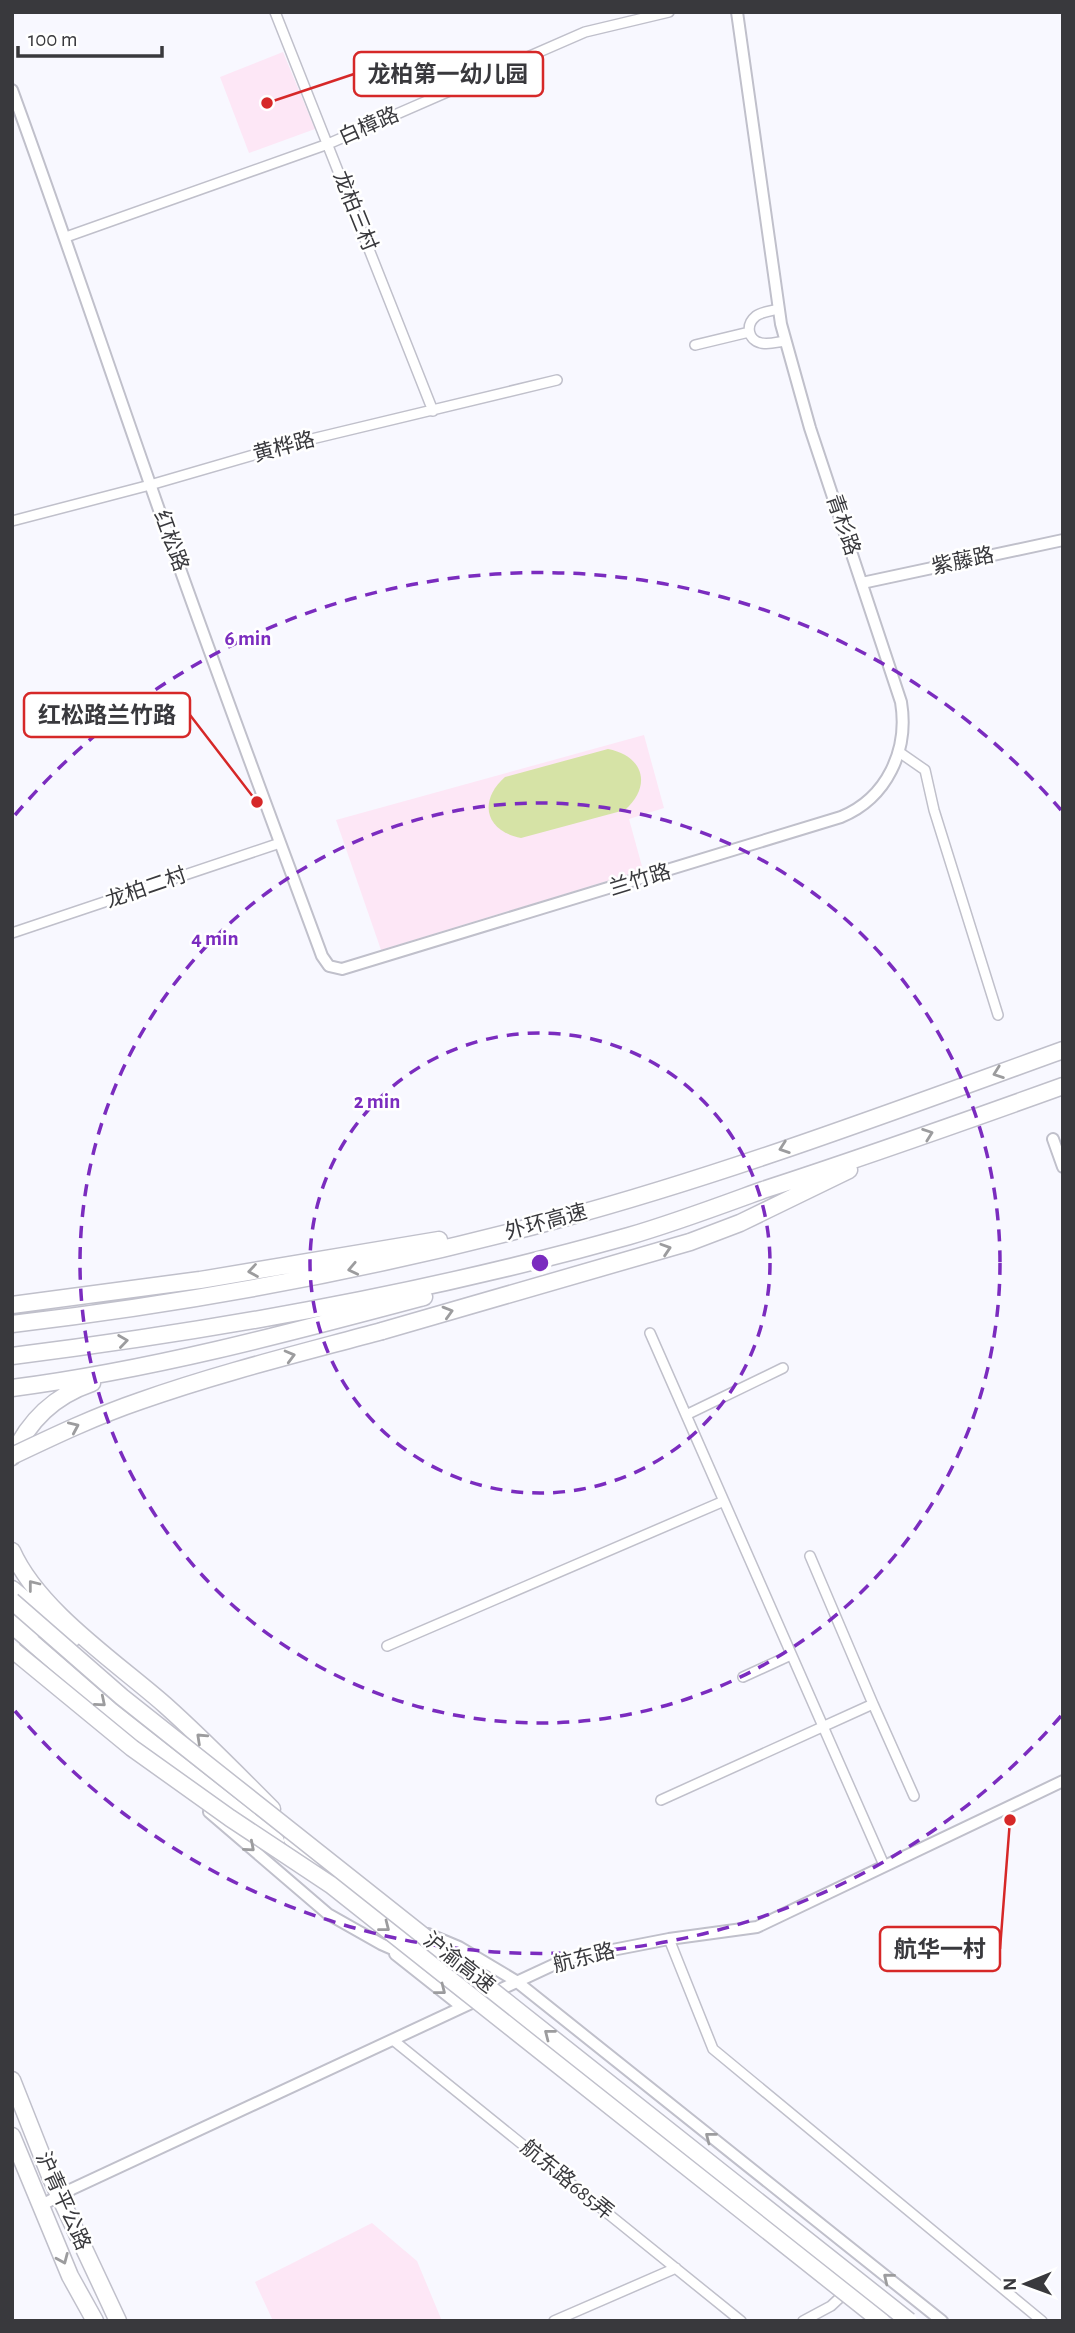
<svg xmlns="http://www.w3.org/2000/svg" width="1075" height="2333" viewBox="0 0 1075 2333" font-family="'Alegreya Sans','Noto Sans SC',sans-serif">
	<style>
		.education { fill: #fde7f6 }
		.pitch { fill: #d6e3a6 }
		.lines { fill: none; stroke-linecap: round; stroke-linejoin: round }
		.minor-casing { stroke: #c0c0cb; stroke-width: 12 }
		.tertiary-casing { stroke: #c0c0cb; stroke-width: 14 }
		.trunk-casing { stroke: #c0c0cb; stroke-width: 19 }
		.motorway-casing { stroke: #c0c0cb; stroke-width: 19 }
		.minor { stroke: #fff; stroke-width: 9 }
		.tertiary { stroke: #fff; stroke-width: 10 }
		.trunk { stroke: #fff; stroke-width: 16 }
		.motorway { stroke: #fff; stroke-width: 16 }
		.motorway-bridge-casing { stroke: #c0c0cb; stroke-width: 19; stroke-linecap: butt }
		.motorway-bridge { stroke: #fff; stroke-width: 16 }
		.oneway { stroke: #9c9c9e }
		.ring { fill: none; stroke: #7b2cbf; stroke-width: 3.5; stroke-dasharray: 12 9 }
		.labels { text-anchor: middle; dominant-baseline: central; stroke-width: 5; stroke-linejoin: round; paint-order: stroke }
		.street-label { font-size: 21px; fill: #39393d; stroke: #fff }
		.centre { fill: #7b2cbf; stroke: #fff; stroke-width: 3.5 }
		.ring-label { font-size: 21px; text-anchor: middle; font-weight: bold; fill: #7b2cbf; stroke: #fff; stroke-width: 5; stroke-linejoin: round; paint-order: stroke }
		.leader { fill: none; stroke: #d62828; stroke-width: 2.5 }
		.callout-dot { fill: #d62828; stroke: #fff; stroke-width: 2.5 }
		.callout { fill: #fff; stroke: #d62828; stroke-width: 2.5 }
		.callout-label { font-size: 23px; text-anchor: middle; font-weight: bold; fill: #39393d }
	</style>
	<rect width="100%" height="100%" fill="#f8f8ff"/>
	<!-- education -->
	<path class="education" d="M283,52L315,129L249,153L220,77Z
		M644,735L664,808L629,819L643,870L381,950L336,820Z
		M372,2223L417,2261L442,2321H273L255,2282Z"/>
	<!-- pitch -->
	<path class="pitch" d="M608,749C644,756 652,786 625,810L521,838C485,831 478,801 505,777Z"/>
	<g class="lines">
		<defs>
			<path id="minor" d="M275,12L433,411
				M66,237L328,144L585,32L669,12
				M778,309C771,311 761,312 756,316C745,325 748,340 761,343C769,345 777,342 785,341
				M695,345L749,332
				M12,521L150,485L295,443L557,380
				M899,752L925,770L934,810L998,1015
				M12,933L280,843
				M650,1333L884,1865
				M686,1415L783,1368
				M810,1556L873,1704
				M387,1646L724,1501
				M743,1677L791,1655
				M661,1800L873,1704L914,1796
				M669,1939L713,2049L1042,2321
				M393,2040L741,2321
				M554,2321L676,2268
				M803,2321L831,2306L847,2291"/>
			<path id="tertiary" d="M12,90C60,221 104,353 150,484C205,642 264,799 322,956L329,966L342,969L841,817C887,798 909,750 901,702L810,428L781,324L737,12
				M862,583L1063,540
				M1053,1139L1063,1167
				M12,1612L36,1632
				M209,1812L328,1914L381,1944L420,1961
				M289,1840L318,1861
				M428,1934L459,1947L516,1981L942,2321
				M395,1954L462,2007
				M40,2206L72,2189L566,1959L669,1939L757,1927L1063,1781"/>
			<path id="trunk" d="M12,2080L50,2176L118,2321
				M12,2136L70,2276L95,2321"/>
			<path id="motorway" d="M12,1305L200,1280L439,1240
				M12,1324C197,1302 380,1268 560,1219C730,1173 897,1110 1063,1050
				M382,1331L690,1242L740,1223L849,1170
				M12,1356C220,1330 427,1293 629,1236C674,1223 719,1206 763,1190C864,1157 963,1122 1063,1086
				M12,1388C151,1370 289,1333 424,1297
				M12,1457C29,1420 54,1396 92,1383
				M12,1551C38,1610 116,1662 165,1705C202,1738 237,1774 272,1809
				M12,1589L72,1639
				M12,1625L111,1711L276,1841"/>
		</defs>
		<!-- minor casing -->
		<use href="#minor" class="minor-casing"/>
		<!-- tertiary casing -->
		<use href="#tertiary" class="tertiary-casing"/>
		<!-- trunk casing -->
		<use href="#trunk" class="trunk-casing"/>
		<!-- motorway casing -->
		<use href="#motorway" class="motorway-casing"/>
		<!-- minor -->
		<use href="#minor" class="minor"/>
		<!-- tertiary -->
		<use href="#tertiary" class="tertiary"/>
		<!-- trunk -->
		<use href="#trunk" class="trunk"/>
		<!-- motorway -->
		<use href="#motorway" class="motorway"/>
		<defs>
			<path id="motorway-bridge" d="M12,1456C54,1436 96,1416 140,1401C219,1373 301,1353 382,1331
				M12,1601L122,1697L909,2321
				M14,1651L132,1748L230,1818L331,1885L881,2321"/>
		</defs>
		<!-- motorway-bridge casing -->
		<use href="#motorway-bridge" class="motorway-bridge-casing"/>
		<!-- motorway-bridge -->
		<use href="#motorway-bridge" class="motorway-bridge"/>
	</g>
	<!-- one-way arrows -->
	<defs><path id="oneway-chevron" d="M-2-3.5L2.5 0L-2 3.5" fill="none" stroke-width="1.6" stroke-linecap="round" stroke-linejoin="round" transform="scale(1.75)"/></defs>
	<g class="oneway">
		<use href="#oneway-chevron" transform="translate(998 1073) rotate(160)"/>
		<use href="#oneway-chevron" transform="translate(928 1134) rotate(-20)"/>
		<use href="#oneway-chevron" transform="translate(784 1148) rotate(161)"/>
		<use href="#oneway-chevron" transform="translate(666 1249) rotate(-18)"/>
		<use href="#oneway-chevron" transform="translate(353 1269) rotate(168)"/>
		<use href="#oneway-chevron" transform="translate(253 1271) rotate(171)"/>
		<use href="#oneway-chevron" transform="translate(448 1312) rotate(-16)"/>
		<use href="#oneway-chevron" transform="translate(123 1341) rotate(-8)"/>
		<use href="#oneway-chevron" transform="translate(290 1356) rotate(-15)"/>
		<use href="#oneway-chevron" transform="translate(74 1427) rotate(-24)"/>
		<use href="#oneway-chevron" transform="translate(33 1585) rotate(-128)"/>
		<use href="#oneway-chevron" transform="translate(101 1702) rotate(40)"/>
		<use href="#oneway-chevron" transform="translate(201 1738) rotate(-137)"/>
		<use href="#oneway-chevron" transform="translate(250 1847) rotate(41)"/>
		<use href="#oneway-chevron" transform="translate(385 1927) rotate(38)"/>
		<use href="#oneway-chevron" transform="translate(441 1990) rotate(38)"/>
		<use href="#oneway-chevron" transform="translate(549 2034) rotate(-142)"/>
		<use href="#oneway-chevron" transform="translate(710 2137) rotate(-142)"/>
		<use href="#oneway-chevron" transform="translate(63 2259) rotate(67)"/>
		<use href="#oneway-chevron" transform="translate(888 2278) rotate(-141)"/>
	</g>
	<!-- distance rings -->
	<g class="ring">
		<circle cx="540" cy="1263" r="230"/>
		<circle cx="540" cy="1263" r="460"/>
		<path d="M1061 1716A690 690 0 0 1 15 1711M15 815A690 690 0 0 1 1061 810"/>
	</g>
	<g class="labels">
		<!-- street labels -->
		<g class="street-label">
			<text transform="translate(369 126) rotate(-24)">白樟路</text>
			<text transform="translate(355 211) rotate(68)">龙柏三村</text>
			<text transform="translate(284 447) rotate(-15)">黄桦路</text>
			<text transform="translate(843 525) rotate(71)">青杉路</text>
			<text transform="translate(171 541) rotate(70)">红松路</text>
			<text transform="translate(963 561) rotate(-12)">紫藤路</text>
			<text transform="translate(640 880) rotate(-17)">兰竹路</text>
			<text transform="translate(146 888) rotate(-19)">龙柏二村</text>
			<text transform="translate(546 1222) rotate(-15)">外环高速</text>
			<text transform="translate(584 1958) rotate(-14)">航东路</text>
			<text transform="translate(459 1963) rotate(38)">沪渝高速</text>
			<text transform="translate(567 2180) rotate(39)">航东路685弄</text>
			<text transform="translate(63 2201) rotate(66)">沪青平公路</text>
		</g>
	</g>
	<circle cx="540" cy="1263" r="10" class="centre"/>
	<g class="ring-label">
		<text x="248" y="645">6 min</text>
		<text x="215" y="945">4 min</text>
		<text x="377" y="1108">2 min</text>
	</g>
	<!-- callouts -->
	<path class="leader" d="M267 103L354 74M257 802L190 715M1010 1820L1000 1949"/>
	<g class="callout-dot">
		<circle cx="267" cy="103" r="7"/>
		<circle cx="257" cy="802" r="7"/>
		<circle cx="1010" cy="1820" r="7"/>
	</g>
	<g class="callout">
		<rect x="354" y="52" width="189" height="44" rx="7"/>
		<rect x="24" y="693" width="166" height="44" rx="7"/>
		<rect x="880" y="1927" width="120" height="44" rx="7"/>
	</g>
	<g class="callout-label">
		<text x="448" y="82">龙柏第一幼儿园</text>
		<text x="107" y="723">红松路兰竹路</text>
		<text x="940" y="1957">航华一村</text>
	</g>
	<!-- border -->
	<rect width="1075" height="2333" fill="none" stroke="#39393d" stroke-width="28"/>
	<!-- north arrow -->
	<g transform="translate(1026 2284) rotate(269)" stroke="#ffffff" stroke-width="5" paint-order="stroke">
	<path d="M0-5L12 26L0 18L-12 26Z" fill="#39393d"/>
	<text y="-10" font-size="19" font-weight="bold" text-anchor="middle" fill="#39393d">N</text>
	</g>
	<!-- scale -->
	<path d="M18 46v10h144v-10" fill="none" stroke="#39393d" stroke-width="3.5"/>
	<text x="28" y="46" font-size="21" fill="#39393d" stroke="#ffffff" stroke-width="5" paint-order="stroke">100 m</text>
</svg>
